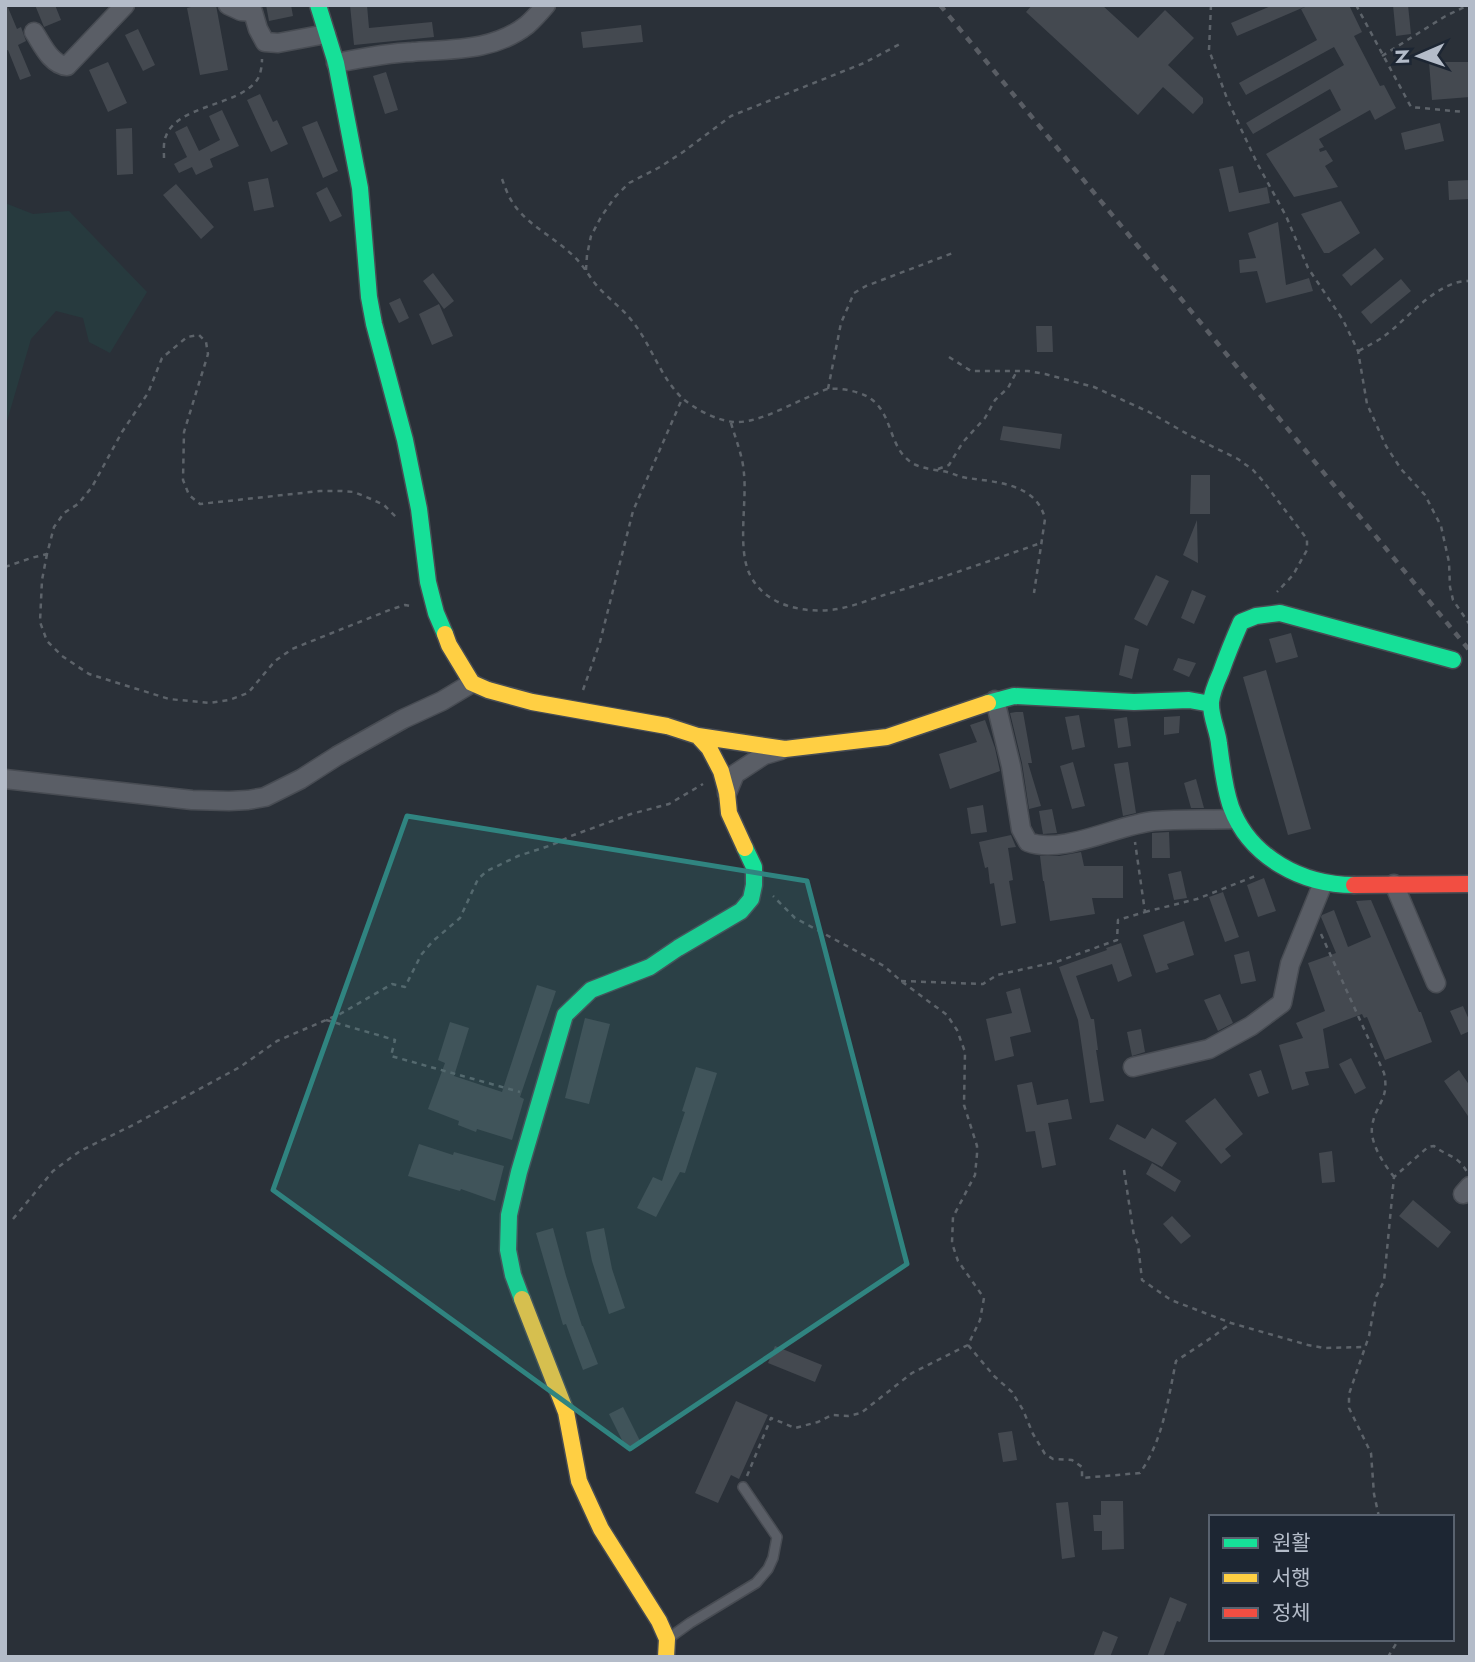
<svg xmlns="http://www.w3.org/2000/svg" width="1475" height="1662" viewBox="0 0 1475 1662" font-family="Jost,'Noto Sans KR',sans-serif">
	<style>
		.green { fill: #273a3e }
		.building { fill: #444950 }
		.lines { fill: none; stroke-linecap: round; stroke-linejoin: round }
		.lane-casing { stroke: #484c53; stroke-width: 12 }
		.street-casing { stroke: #484c53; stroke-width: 21 }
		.fast-casing { stroke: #484c53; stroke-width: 19 }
		.slow-casing { stroke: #484c53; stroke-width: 19 }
		.jam-casing { stroke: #484c53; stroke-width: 19 }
		.path { stroke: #5d636a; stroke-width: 2.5; stroke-dasharray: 5 5; stroke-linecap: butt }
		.lane { stroke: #5a5e66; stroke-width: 9 }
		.street { stroke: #5a5e66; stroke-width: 18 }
		.fast { stroke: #16e098; stroke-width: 16 }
		.slow { stroke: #ffcf43; stroke-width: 16 }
		.jam { stroke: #f24e42; stroke-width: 16 }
		.rail { stroke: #595d64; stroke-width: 4.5; stroke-dasharray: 7 7; stroke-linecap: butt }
		.marked { fill: #308480; fill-opacity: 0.2; stroke: #308480; stroke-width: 5; stroke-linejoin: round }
	</style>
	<rect width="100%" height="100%" fill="#2a3038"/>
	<!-- green -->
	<path class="green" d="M5,203L33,214L69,211L147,292L110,353L89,342L83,318L56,311L31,339L5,428Z"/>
	<!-- building -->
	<path class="building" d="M5,5H7L17,29L21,27L26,41L18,45L31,76L20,80L8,50L5,51Z
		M35,5H55L61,20L44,27Z
		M199,5H216L228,70L200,75L187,8Z
		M266,5H291L293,16L269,21Z
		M350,5H367L369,28L432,22L434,37L354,45Z
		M1032,5H1102L1138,38L1165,10L1194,38L1168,65L1203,98V103L1193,114L1163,87L1138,115L1026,12Z
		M1273,5H1349L1362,32L1354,36L1380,86L1384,85L1396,108L1375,120L1370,110L1319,139L1324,147L1319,149L1320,152L1326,150L1333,161L1325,166L1338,187L1294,197L1266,154L1341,110L1330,89L1253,134L1246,123L1344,65L1334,47L1246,95L1239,83L1317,40L1301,9L1309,5L1237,36L1231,23Z
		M1393,5H1408L1411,34L1396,36Z
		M641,25L643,42L583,48L581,32Z
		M138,29L155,65L143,71L125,35Z
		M108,62L127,103L108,112L89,70Z
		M1429,62H1470V97L1432,100Z
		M386,72L398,110L385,114L373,76Z
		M260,94L273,122L277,120L288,144L271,152L247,100Z
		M222,110L239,146L210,159L213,167L196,175L192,167L179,173L174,164L187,157L175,132L187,126L199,151L220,140L209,116Z
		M317,121L338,171L323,178L302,127Z
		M1440,123L1444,141L1405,150L1401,133Z
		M132,128L133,174L117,175L116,129Z
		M1233,166L1239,193L1267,187L1270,203L1229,212L1219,169Z
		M268,178L274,207L254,211L248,182Z
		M1470,180V199L1449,200L1448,181Z
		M176,184L214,227L201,239L163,195Z
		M327,187L342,216L330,222L316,193Z
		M1341,201L1360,233L1329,253H1324L1301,214Z
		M1278,222L1286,285L1309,278L1313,291L1266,303L1257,271L1240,273L1239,260L1256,258L1248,233Z
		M1375,248L1384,259L1351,286L1342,275Z
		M433,273L454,301L444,309L423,281Z
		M1401,279L1411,291L1371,324L1361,312Z
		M400,298L409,318L399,323L389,303Z
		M439,304L453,336L432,345L419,314Z
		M1036,326H1052L1053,352H1037Z
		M1003,426L1062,434L1060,449L1000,440Z
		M1191,475H1210V514H1190Z
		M1197,520L1198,563L1183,555Z
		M1156,575L1169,581L1147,626L1134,619Z
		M1192,590L1206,596L1194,624L1181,618Z
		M1291,633L1298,657L1276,663L1269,639Z
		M1125,645L1139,649L1132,679L1119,675Z
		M1178,658L1196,663L1189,677L1173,670Z
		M1266,670L1311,829L1288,835L1243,677Z
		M1016,712H1023L1032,763H1028L1041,806L1029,809L1022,763L1010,713Z
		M1079,715L1085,747L1072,750L1065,717Z
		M1180,716L1179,733L1164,735V717Z
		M1127,717L1131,746L1118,748L1114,719Z
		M985,720L995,748L1000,771L950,789L939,754L977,742L970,725Z
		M1073,762L1085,806L1072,809L1060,766Z
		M1128,762L1136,813L1123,816L1114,764Z
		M1196,779L1204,808H1191L1184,783Z
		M983,805L987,832L971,834L967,808Z
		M1052,809L1057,833L1043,834L1039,811Z
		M1169,832L1170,858H1152V833Z
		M1011,835L1016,847L1008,848L1013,880L1009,881L1016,923L1001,926L994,883L990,884L988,867L985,868L979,842Z
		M1081,852L1084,866H1123V898H1092L1095,914L1050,921L1044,881H1043L1040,856H1059Z
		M1181,871L1187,898L1174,900L1168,874Z
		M1264,878L1276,911L1258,917L1247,885Z
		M1223,892L1239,937L1225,942L1209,897Z
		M1371,900L1419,1012H1421L1432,1042L1385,1060L1367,1017L1364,1018L1362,1014L1323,1029L1329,1068L1305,1072L1309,1085L1292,1090L1279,1045L1303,1038L1296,1023L1325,1011L1308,963L1336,953L1321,917L1322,915L1334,910L1348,947L1371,937L1356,901Z
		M1184,921L1194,955L1167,964L1169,969L1156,973L1143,935Z
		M1121,943L1132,976L1118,982L1112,964L1076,976L1091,1019H1094L1098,1050H1096L1104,1101L1090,1103L1078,1020L1059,967L1107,950L1106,948Z
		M1249,951L1256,981L1241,984L1234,955Z
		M537,985L556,991L520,1097L524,1099L512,1140L477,1129L476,1132L458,1125L459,1121L428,1109L445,1063L438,1060L450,1022L469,1028L454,1076L502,1092Z
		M1020,988L1031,1032L1010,1037L1014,1056L995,1061L986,1019L1012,1013L1006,992Z
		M1220,994L1233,1023L1218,1031L1204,1000Z
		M1463,1006L1470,1022V1031L1461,1035L1450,1011Z
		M585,1018L610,1024L589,1104L565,1098Z
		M1141,1029L1145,1052L1132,1056L1127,1032Z
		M1351,1058L1366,1088L1355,1094L1339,1064Z
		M696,1067L717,1073L685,1173L680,1172L656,1217L637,1208L653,1177L662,1181L685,1112L682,1111Z
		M1261,1070L1269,1093L1258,1097L1249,1074Z
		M1459,1070L1470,1086V1119L1444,1081Z
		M1032,1082L1037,1105L1068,1099L1072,1119L1048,1123L1056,1165L1042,1168L1035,1131L1026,1132L1017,1085Z
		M1215,1098L1243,1134L1225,1149L1231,1156L1221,1164L1185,1121Z
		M1117,1124L1145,1139L1152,1128L1177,1143L1162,1167L1109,1139Z
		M419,1144L453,1155L454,1152L504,1166L495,1201L461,1189L460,1191L408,1176Z
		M1332,1151L1335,1182L1322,1183L1319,1153Z
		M1152,1163L1181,1181L1175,1192L1146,1174Z
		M1413,1200L1451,1232L1438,1248L1399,1216Z
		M1172,1216L1191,1236L1181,1244L1163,1224Z
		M553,1228L566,1276L582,1326H583L598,1364L583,1370L566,1324L563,1325L536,1233Z
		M604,1228L612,1269L625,1308L609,1314L592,1261L586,1232Z
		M775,1346L822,1365L815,1382L768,1363Z
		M736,1401L768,1415L739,1479L731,1475L718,1503L695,1493Z
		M623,1407L641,1443L627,1450L609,1414Z
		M1012,1431L1017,1460L1003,1462L998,1433Z
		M1101,1501H1123L1124,1549L1102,1550V1531H1094L1093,1515H1101Z
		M1068,1502L1075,1557L1062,1559L1056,1503Z
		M1170,1597L1187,1604L1180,1622L1177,1621L1163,1657H1147Z
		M1103,1631L1118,1637L1110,1657H1093Z"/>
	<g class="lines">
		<defs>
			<path id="lane" d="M669,1638L690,1623L756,1583L768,1569L773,1558L777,1537L743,1487"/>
			<path id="street" d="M228,5L241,11L253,12L258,29L265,42L278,43L326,34
				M34,32C42,44 51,65 67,66L125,5
				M336,63C362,58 387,53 412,52C453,49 494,51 527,25C534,19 540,12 546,5
				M995,700L1011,766L1021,829L1028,842C1062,855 1117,825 1154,821C1181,819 1208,820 1235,819
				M5,779L192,800L229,801L248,800L265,797L301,779L337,756L403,719L442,701L472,683
				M727,793L735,774L764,755L781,750
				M1394,884L1436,983
				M1133,1067L1209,1049L1251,1026L1282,1003L1290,964L1323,883
				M1463,1194L1470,1186"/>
			<path id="fast" d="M318,5L336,63L360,188L369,297L374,324L405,440L419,509L428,582L436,613L445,634
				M988,703L1014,696L1134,702L1189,700L1211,704
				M1354,885C1303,885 1250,858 1231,807C1224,787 1222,765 1219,744C1218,731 1210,716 1211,702C1212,692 1217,681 1221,672C1227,655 1234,638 1241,622L1256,616L1280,613L1453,660
				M522,1299L513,1275L508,1250L509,1215L519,1172L565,1015L591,990L650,967L678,948L741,911L751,899L754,885V867L745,848"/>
			<path id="slow" d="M445,634L449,645L472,683L488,690L532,702L667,726L698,736L709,748L721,771L727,793L729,813L745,848
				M698,736L785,749L887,737L988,703
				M522,1299L566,1412L579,1481L601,1529L659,1621L667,1639L666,1657"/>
			<path id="jam" d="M1354,885L1470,884"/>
		</defs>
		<!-- lane casing -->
		<use href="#lane" class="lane-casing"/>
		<!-- street casing -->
		<use href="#street" class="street-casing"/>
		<!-- fast casing -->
		<use href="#fast" class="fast-casing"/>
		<!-- slow casing -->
		<use href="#slow" class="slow-casing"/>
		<!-- jam casing -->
		<use href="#jam" class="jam-casing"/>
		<!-- path -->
		<path class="path" d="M1211,5L1209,50L1228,101L1257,163L1286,216L1308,268L1343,320L1358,351L1367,404L1386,446L1401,469L1425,495L1441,526L1449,562L1450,587L1453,600L1470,625
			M1356,5L1411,107L1464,112
			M1382,56L1444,17L1468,5
			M164,158C164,152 163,142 166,136C177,105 239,106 257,80C261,74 262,65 262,59
			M502,179C505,187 508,196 513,203C528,227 561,240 580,263C587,271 592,281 599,288C610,300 623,309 633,322C651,345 660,376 681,397C694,409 716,420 733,422C758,424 790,404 813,395C818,393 823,390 828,389C838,388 850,390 859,393C897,405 884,450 916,465C925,469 937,470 947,472C954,474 960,477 967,478C997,482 1037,484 1045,519L1034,593
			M586,270L587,255L591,236L601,217L615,197L629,183L660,167L683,152L731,116L864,63L900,44
			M1359,351C1367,346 1376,342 1383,337C1407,320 1438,279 1470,281
			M949,357L971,371H1028L1045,374L1094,387L1149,412L1189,435L1238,459L1253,470L1263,481L1307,539V550L1293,575L1277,592
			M828,389L841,323L854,293L866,286L953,253
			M731,423C736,440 743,457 744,474C747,503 737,549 750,575C766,607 806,614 838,609C854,606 869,600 884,595C937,580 989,561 1041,543
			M938,469L949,465L963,442L985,418L995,400L1008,388L1017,371
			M47,554L42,580L40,622L47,641L62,656L89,674L169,699L209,703L229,700L248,693L275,661L292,649L392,609L405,605L411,606
			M5,567L31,558L47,554L54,527L64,513L78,504L92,487L122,432L148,393L162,358L187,337L199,335L206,342L208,354L184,432L183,480L189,495L200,504L320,491H341L354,492L371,499L384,505L398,519
			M583,690L600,642L633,511L682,399
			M1145,912L1197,899L1258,875
			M1321,934L1384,1073C1390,1100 1375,1104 1372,1127C1370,1144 1384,1164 1394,1177
			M901,981L983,984L997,975L1056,962L1117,940L1118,920L1145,912L1135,842
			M326,1020L395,1040L391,1056L520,1092
			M1124,1170L1134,1236L1138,1244L1142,1280L1171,1300L1231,1323L1308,1345L1324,1348L1366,1347
			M13,1219L53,1171L80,1151L133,1125L240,1067L277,1041L340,1014L392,984L405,987L421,955L433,941L460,918L478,879L487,871L518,856L552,845L571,836L631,814L669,804L703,784
			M968,1345L994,1376L1012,1392L1023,1410L1033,1434L1045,1454L1053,1459L1072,1460L1082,1467V1478L1140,1473C1163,1440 1168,1400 1176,1361L1214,1336L1231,1323
			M747,1476L771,1418L795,1428L818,1422L832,1415L848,1416L861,1413L912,1373L968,1345L980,1320L984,1298L958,1261L952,1243L953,1217L975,1175L977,1154V1146L964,1105L965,1052L957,1030L947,1015L901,981L884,966L795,918L773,896
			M1379,1517L1374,1494L1371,1453L1349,1408V1394L1369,1336L1376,1297L1384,1281L1394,1177L1428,1147L1434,1146C1446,1156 1458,1155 1467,1172
			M1388,1657L1399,1639"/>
		<!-- lane -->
		<use href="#lane" class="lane"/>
		<!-- street -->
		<use href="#street" class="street"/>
		<!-- fast -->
		<use href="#fast" class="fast"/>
		<!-- slow -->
		<use href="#slow" class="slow"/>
		<!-- jam -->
		<use href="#jam" class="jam"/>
		<!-- rail -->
		<path class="rail" d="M940,5L1470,651"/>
	</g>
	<!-- marked area -->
	<path class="marked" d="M407,816L807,881L907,1264L630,1449L273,1190Z"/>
	<!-- border -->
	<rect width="1475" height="1662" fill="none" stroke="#b4bcc9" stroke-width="14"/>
	<!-- legend -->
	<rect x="1209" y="1515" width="245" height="126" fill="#1d2633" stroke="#59626f" stroke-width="2"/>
	<rect x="1223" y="1538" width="35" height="10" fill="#16e098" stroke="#59626f" stroke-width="2"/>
	<text x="1272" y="1550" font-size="21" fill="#b4bcc9">원활</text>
	<rect x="1223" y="1573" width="35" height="10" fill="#ffcf43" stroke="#59626f" stroke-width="2"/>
	<text x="1272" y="1585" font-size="21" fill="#b4bcc9">서행</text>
	<rect x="1223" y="1608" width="35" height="10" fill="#f24e42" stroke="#59626f" stroke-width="2"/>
	<text x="1272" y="1620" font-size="21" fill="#b4bcc9">정체</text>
	<!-- north arrow -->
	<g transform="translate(1419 56) rotate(268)" stroke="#1d2633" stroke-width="5" paint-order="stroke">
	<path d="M0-5L12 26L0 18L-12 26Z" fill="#b4bcc9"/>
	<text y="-10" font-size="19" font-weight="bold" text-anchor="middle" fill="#b4bcc9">N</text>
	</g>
</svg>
